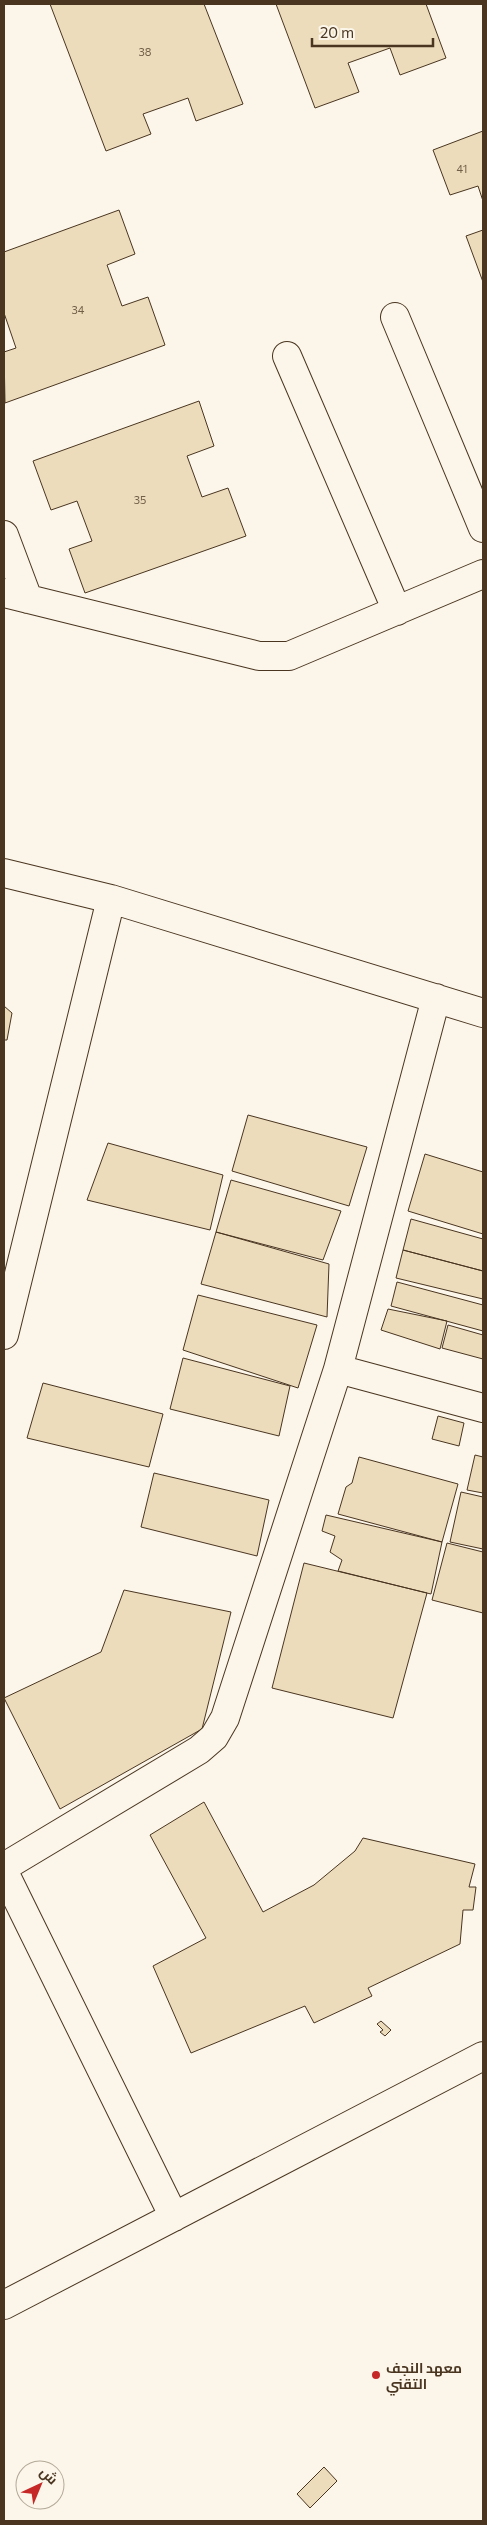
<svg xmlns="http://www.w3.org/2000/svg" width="487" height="2525" viewBox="0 0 487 2525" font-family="Commissioner,Cairo,sans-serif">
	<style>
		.building { fill: #ecdcbc; stroke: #4a3520 }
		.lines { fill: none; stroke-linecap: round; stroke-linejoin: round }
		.minor-casing { stroke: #4a3520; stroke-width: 30 }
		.minor { stroke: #fbf6e9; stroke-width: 28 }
		.poi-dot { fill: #c62828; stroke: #fbf6e9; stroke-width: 2 }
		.labels { text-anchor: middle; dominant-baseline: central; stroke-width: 4; stroke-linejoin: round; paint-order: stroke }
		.number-label { font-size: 11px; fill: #725f47 }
		.poi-label { font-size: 14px; font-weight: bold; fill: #4a3520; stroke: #fbf6e9; text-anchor: start }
	</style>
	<rect width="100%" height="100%" fill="#fbf6e9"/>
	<!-- building -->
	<path class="building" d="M50,4H204L243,104L196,121L188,98L143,114L151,134L106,151Z
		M276,4H426L446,58L400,75L390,48L348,63L359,92L315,108Z
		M483,131V201L478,186L450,195L433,150Z
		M119,210L135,254L107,265L122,306L148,297L165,345L5,403L4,352L16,348L4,313V252Z
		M483,230V282L466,236Z
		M199,401L214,446L187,456L202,497L228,488L246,536L85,593L69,549L92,541L77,501L51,510L33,461Z
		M4,1006L12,1013L7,1040H4Z
		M248,1115L367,1147L349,1206L232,1171Z
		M108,1143L223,1175L210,1230L87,1200Z
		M425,1154L483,1172V1234L408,1211Z
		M231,1180L341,1211L323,1260L216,1232Z
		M411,1219L483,1239V1271L403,1250Z
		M216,1232L329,1264L327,1317L201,1284Z
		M403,1250L483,1271V1299L396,1278Z
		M397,1282L483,1305V1331L391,1306Z
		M198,1295L317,1325L298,1388L183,1350Z
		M388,1309L447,1321L440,1349L381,1330Z
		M448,1325L483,1335V1359L442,1348Z
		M183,1358L290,1386L279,1436L170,1409Z
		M43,1383L163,1414L149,1467L27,1438Z
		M438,1416L464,1423L459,1446L432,1439Z
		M475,1455L483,1457V1493L467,1490Z
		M359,1457L458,1484L442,1542L338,1514L346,1487L352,1483Z
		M154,1473L269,1500L257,1556L141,1527Z
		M461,1492L483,1497V1549L450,1542Z
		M326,1515L442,1542L431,1594L338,1571L342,1560L330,1552L335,1536L322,1531Z
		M447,1543L483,1552V1613L432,1600Z
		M304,1563L427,1593L393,1718L272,1688Z
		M124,1590L231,1612L202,1729L60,1809L4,1698L101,1652Z
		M204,1802L263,1912L314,1885L355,1851L363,1838L475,1864L469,1887H476L473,1910H463L460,1944L368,1988L372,1996L314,2023L305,2006L191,2053L153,1966L206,1938L150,1835Z
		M381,2021L391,2030L385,2036L380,2032L383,2030L377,2024Z
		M324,2467L337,2481L310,2508L297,2494Z"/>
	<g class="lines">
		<defs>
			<path id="minor" d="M395,317L483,528
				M287,356L397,611
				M4,535L28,599
				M4,593L259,656H289L483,574
				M4,873L111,899L483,1013
				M4,1335L111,899
				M338,1369L483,1408
				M4,1867L199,1750L214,1737L225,1718L338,1369L436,998
				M4,1872L174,2217
				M4,2305L483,2056"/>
		</defs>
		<!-- minor casing -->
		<use href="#minor" class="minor-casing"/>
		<!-- minor -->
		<use href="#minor" class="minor"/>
	</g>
	<!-- markers -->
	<circle class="poi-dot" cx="376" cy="2375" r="5"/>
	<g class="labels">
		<!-- number labels -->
		<g class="number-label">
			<text x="145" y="51">38</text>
			<text x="462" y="168">41</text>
			<text x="78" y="309">34</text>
			<text x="140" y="499">35</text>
		</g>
		<!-- poi labels -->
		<g class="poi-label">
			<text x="386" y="2367">معهد النجف<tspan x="386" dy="16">التقني</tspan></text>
		</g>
	</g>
	<!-- border -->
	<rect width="487" height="2525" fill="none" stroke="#4a3520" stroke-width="10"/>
	<!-- north arrow -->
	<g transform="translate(40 2485) rotate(44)"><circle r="24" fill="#fbf6e9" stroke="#b4a999"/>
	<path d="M0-4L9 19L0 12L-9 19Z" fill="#c62828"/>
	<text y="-8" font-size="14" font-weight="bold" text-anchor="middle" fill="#4a3520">ش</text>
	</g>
	<!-- scale -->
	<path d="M312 38v8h121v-8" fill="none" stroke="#4a3520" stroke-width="2.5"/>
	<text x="320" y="38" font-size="15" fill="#4a3520" stroke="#fbf6e9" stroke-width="4" paint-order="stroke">20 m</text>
</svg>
